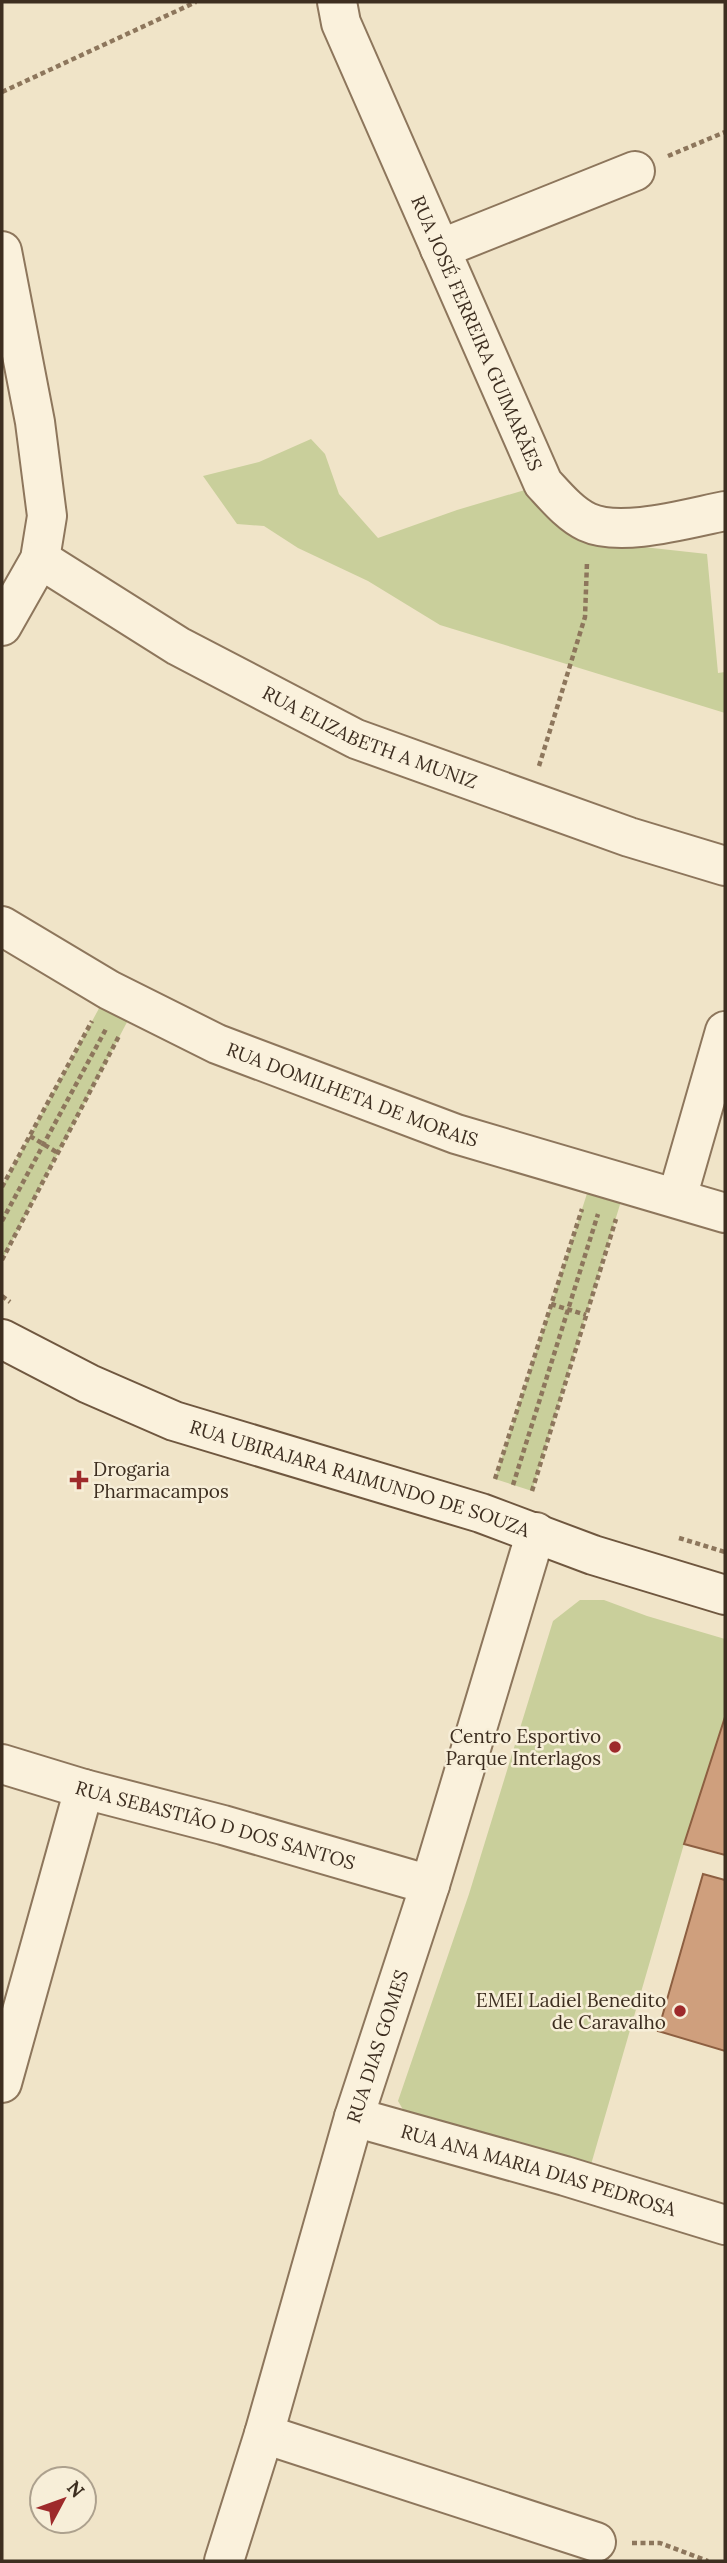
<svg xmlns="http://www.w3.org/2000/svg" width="727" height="2563" viewBox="0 0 727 2563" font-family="Lora,serif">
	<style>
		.green { fill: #c9cf9b }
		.building { fill: #cf9f7d; stroke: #8d5f41; stroke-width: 2 }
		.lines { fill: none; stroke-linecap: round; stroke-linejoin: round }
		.street-casing { stroke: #8d765c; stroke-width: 42 }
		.secondary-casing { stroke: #6f573f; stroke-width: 42 }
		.path { stroke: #8d765c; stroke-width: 4.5; stroke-dasharray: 5 3.5; stroke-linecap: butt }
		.street { stroke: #faf1dc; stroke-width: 38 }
		.secondary { stroke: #faf1dc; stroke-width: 38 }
		.poi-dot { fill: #9e2a2b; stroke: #f7eed8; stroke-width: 2.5 }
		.labels { text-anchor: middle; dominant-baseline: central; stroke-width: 5; stroke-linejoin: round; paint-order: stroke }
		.street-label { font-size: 19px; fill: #3d2e20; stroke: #f7eed8 }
		.poi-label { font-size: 19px; fill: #3d2e20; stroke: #f7eed8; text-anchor: end }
	</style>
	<rect width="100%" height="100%" fill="#f0e4c8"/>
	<!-- green -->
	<path class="green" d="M311,439L325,454L339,494L378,538L457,510L535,487L616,544L707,554L718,673L725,672V713L440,625L368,581L298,548L264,526L237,524L203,476L259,462Z
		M109,990L136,1005L2,1260V1187Z
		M593,1175L626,1185L532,1491L495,1479Z
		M580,1600H604L647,1616L725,1639V1717L684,1844L590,2168L405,2113L398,2101L469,1894L553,1621Z"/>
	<!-- building -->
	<path class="building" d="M725,1717V1855L684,1844Z
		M703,1874L725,1880V2051L658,2031Z"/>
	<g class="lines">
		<defs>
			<g id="street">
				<path id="s1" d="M337,2L341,23L543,483C556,497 570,514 587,522C621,538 689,518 725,511"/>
				<path d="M440,249L635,171"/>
				<path d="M2,251L35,422L47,516L40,559L2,626"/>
				<path id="s2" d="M40,559L178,646L356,739L629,837L725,866"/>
				<path id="s3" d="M2,926L109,990L217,1044L456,1134L725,1213"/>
				<path d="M677,1198L725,1031"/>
				<path id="s4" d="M2,1764L84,1789L223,1825L430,1885"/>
				<path d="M2,2083L84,1789"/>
				<path id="s5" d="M354,2117L565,2176L725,2225"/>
				<path d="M264,2434L596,2542"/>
				<path id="s6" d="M224,2561L264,2434L354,2117L430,1885L536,1532"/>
			</g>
			<g id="secondary">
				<path id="s7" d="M2,1339L89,1384L174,1421L481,1513L593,1555L725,1595"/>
			</g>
		</defs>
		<!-- street casing -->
		<use href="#street" class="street-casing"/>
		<!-- secondary casing -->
		<use href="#secondary" class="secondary-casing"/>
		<!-- path -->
		<path class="path" d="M2,92L196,2
			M668,156L725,132
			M539,766L585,617L587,562
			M30,1136L58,1153
			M2,1187L92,1021
			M2,1221L106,1029
			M2,1260L119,1036
			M2,1296L10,1302
			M551,1304L586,1315
			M495,1479L582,1209
			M513,1485L598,1214
			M532,1491L616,1219
			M679,1538L725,1552
			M632,2543H660L708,2561"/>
		<!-- street -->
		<use href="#street" class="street"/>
		<!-- secondary -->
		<use href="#secondary" class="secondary"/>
	</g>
	<!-- markers -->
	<g class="poi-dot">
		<path d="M75.5 1469.5h7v7h7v7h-7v7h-7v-7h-7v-7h7z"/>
		<circle cx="615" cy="1747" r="7"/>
		<circle cx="680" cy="2011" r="7"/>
	</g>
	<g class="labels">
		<!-- street labels -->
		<g class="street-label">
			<text stroke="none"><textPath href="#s1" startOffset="360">RUA JOSÉ FERREIRA GUIMARÃES</textPath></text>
			<text stroke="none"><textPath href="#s2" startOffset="376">RUA ELIZABETH A MUNIZ</textPath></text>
			<text stroke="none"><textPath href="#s3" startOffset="390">RUA DOMILHETA DE MORAIS</textPath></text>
			<text stroke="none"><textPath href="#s7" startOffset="385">RUA UBIRAJARA RAIMUNDO DE SOUZA</textPath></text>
			<text stroke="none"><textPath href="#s4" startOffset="222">RUA SEBASTIÃO D DOS SANTOS</textPath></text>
			<text stroke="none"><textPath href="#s6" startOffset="537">RUA DIAS GOMES</textPath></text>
			<text stroke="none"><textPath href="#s5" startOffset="192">RUA ANA MARIA DIAS PEDROSA</textPath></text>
		</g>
		<!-- poi labels -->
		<g class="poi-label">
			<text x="93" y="1469" text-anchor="start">Drogaria<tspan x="93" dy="22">Pharmacampos</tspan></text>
			<text x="601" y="1736">Centro Esportivo<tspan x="601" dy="22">Parque Interlagos</tspan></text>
			<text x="666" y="2000">EMEI Ladiel Benedito<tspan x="666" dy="22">de Caravalho</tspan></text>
		</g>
	</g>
	<!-- border -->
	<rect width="727" height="2563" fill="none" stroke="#3d2e20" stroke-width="7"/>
	<!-- north arrow -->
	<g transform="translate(63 2500) rotate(49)"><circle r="33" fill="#f7eed8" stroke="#ada18e" stroke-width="2"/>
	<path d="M0-5L12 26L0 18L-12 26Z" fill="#9e2a2b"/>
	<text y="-10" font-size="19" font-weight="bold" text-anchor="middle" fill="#3d2e20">N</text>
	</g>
</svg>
